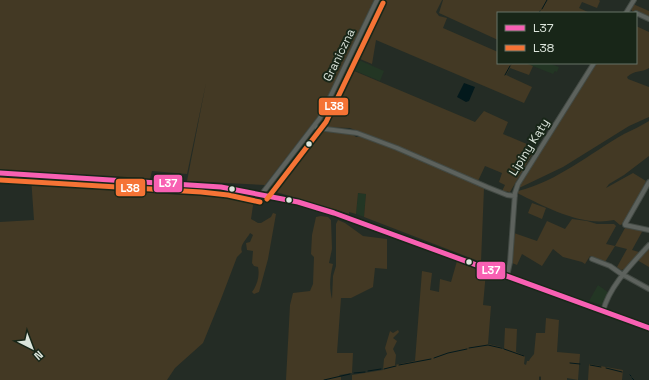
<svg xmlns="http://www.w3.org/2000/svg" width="649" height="380" viewBox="0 0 649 380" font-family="'Space Grotesk',sans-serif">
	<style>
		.built { fill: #233624 }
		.green { fill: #433924 }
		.water { fill: #03191c }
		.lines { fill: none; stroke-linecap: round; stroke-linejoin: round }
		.stream { stroke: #03191c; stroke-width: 1 }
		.minor-casing { stroke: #434a44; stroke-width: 6 }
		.minor { stroke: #5d625d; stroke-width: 4 }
		.bus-1-casing { stroke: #182618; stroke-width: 8 }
		.bus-2-casing { stroke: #182618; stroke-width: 8 }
		.bus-1 { stroke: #f860b3; stroke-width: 5 }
		.bus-2 { stroke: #f57335; stroke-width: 5 }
		.bus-dot { fill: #dce5dc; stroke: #182618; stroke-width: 1.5 }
		.labels { text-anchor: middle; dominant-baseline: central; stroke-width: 4; stroke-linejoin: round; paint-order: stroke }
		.street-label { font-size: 12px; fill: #dce5dc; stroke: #182618 }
		.line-badge { stroke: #182618; stroke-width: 1.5 }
		.badge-label { font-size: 11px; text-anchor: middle; font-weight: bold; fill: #fff }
	</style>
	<rect width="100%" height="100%" fill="#242c25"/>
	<!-- built -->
	<path class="built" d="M352,57L384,71L380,81L346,67L350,58Z
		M525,63H548L559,67L557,72L555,71L553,74Z
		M358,193L366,194L364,217L356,214Z
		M598,285L609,293L602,305L589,301Z"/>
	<!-- green -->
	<path class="green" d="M0,0H374L319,115L265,185L187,181L206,83L187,174L152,171L148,187L190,189L254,199L251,219L258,223H261L271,217L273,213L276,214L268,259L259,292L254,294L252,292C257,285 260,276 258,267L254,266L252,263L253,251L247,250L246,243L250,242L253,235L250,233C247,239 239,245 242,252L237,257L221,299L203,343L175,368L167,380H0V222L34,220L31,177L0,172Z
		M379,0H442L436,12L439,16L447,18L443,28L498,52V63H525L533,66L529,75L510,68L506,75L532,87L524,103L376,40L372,64L353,56L352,54Z
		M443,0H599L600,1L597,8L582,2L579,8L590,13H498V40L439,13Z
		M633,4L649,11V17L632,11L631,8Z
		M636,26L649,32V68C641,73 636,69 627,77L628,79L649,87V117L629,126L563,167L519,188L521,182L597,63H636Z
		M347,68L475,122L484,111L508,122L503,134L536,148L510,192L502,191L505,185L499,182L502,173L485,166L478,181L350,128L322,127L320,125L322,118Z
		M649,121V156L624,175L609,184L606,188L633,173L646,181L637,200L623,224L620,225L614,220C581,227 546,207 517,193L518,191C558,181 589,154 624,134C632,130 641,126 649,121Z
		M315,129L351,133L356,137H363L385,145L484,188L481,262L364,217L366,194L358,193L356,214L349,212V214L273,191L272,185L311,144L310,139Z
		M532,203L546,208L542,219L528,213Z
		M321,216L328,217L331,220L332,249L329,263L333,264C330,276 329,287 332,299L333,276L336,266V224L338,220L345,223L363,236L387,239V269L375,268L373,287L351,298H341L337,353H353L352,373L339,375L341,377V380H286L290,305L293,293L310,291L313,284L314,257L311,254L312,235L316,217Z
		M572,219L587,221L597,224H614L616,226L606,244L615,246L625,228L643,230L632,250L639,252L625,269L621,270L617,267L627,249L615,246L605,262L590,256L585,264L582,262L563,257L553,249L542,266L522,254L517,265L512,263L514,233L537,241L547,221L565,229Z
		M649,247V267L637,260Z
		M457,261L462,264L486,272L483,305L491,306L488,344L501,347V349H504L505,328L517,329L516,352L525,356L524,364L526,365L527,361H529L530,359L534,354L536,333H545L546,318L559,320L557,352L580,354L578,380L567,378V380H352V375L383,370L384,359L387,354L385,348L390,331L393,333L398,330L399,332L393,338L397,341L393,349L396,355L395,365L415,361L422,271L432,273L430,290L439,292L440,279L451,282Z
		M589,364L623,370L622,380H588Z"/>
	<!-- water -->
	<path class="water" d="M464,83L475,87L469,101L466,102L457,97Z"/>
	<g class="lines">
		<!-- stream -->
		<path class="stream" d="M542,9L547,0
			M539,13L540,11
			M511,64V63
			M505,75L510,66
			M469,348L488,345L501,348
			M504,349L524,356
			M434,358L448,353L467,349
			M570,363L580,364
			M399,365L431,359
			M590,365L601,367
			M606,368L622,372
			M384,369L396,366
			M368,371L381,369
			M354,373L365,372
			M630,375L631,376
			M632,378L634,380
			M324,380L350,374
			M540,380V377"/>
		<defs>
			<path id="minor" d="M626,13L634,0
				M636,13L649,19
				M314,126L318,128L357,133L397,148L487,187L507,195L515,196
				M0,173L221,187L298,202L334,213L649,328
				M649,182L625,224V225L649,230
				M261,195L320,118L377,0
				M592,259L610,266L620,273L649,289
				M507,276L510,262L515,193L518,184L594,63
				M603,311C610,285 632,264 649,245"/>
		</defs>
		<!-- minor casing -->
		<use href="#minor" class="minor-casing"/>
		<!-- minor -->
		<use href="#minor" class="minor"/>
		<defs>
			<path id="bus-1" d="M0,173L221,187L298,202L334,213L649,328"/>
			<path id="bus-2" d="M0,180L201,192L228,195L260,202
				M267,199L326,122L383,3"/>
		</defs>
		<!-- bus-1 casing -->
		<use href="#bus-1" class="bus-1-casing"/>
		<!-- bus-2 casing -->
		<use href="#bus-2" class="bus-2-casing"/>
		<!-- bus-1 -->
		<use href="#bus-1" class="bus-1"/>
		<!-- bus-2 -->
		<use href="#bus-2" class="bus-2"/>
	</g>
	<!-- markers -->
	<g class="bus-dot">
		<circle cx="309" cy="144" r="3.5"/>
		<circle cx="232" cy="189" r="3.5"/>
		<circle cx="289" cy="200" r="3.5"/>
		<circle cx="469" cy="262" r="3.5"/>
	</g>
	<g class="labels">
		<!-- street labels -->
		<g class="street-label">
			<text transform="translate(339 55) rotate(-64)">Graniczna</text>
			<text transform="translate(529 147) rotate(-58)">Lipiny Kąty</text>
		</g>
	</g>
	<g class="line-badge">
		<rect x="318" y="97" width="31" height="19" rx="4" fill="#f57335"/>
		<rect x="153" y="174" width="30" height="19" rx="4" fill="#f860b3"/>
		<rect x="115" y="178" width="31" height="19" rx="4" fill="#f57335"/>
		<rect x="476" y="261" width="30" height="19" rx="4" fill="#f860b3"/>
	</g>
	<g class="badge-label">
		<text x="334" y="110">L38</text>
		<text x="168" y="187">L37</text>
		<text x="130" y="192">L38</text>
		<text x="491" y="274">L37</text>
	</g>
	<!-- legend -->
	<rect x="497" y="12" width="140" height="52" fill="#182618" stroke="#667266"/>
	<rect x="505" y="25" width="20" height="6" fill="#f860b3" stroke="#667266"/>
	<text x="533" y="32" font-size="12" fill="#dce5dc">L37</text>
	<rect x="505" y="45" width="20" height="6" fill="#f57335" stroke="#667266"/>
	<text x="533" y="52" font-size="12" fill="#dce5dc">L38</text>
	<!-- north arrow -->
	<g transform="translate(32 348) rotate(138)" stroke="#182618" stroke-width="3" paint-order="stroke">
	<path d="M0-3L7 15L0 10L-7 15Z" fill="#dce5dc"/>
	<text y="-6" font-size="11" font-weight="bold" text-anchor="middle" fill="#dce5dc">N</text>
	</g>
</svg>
